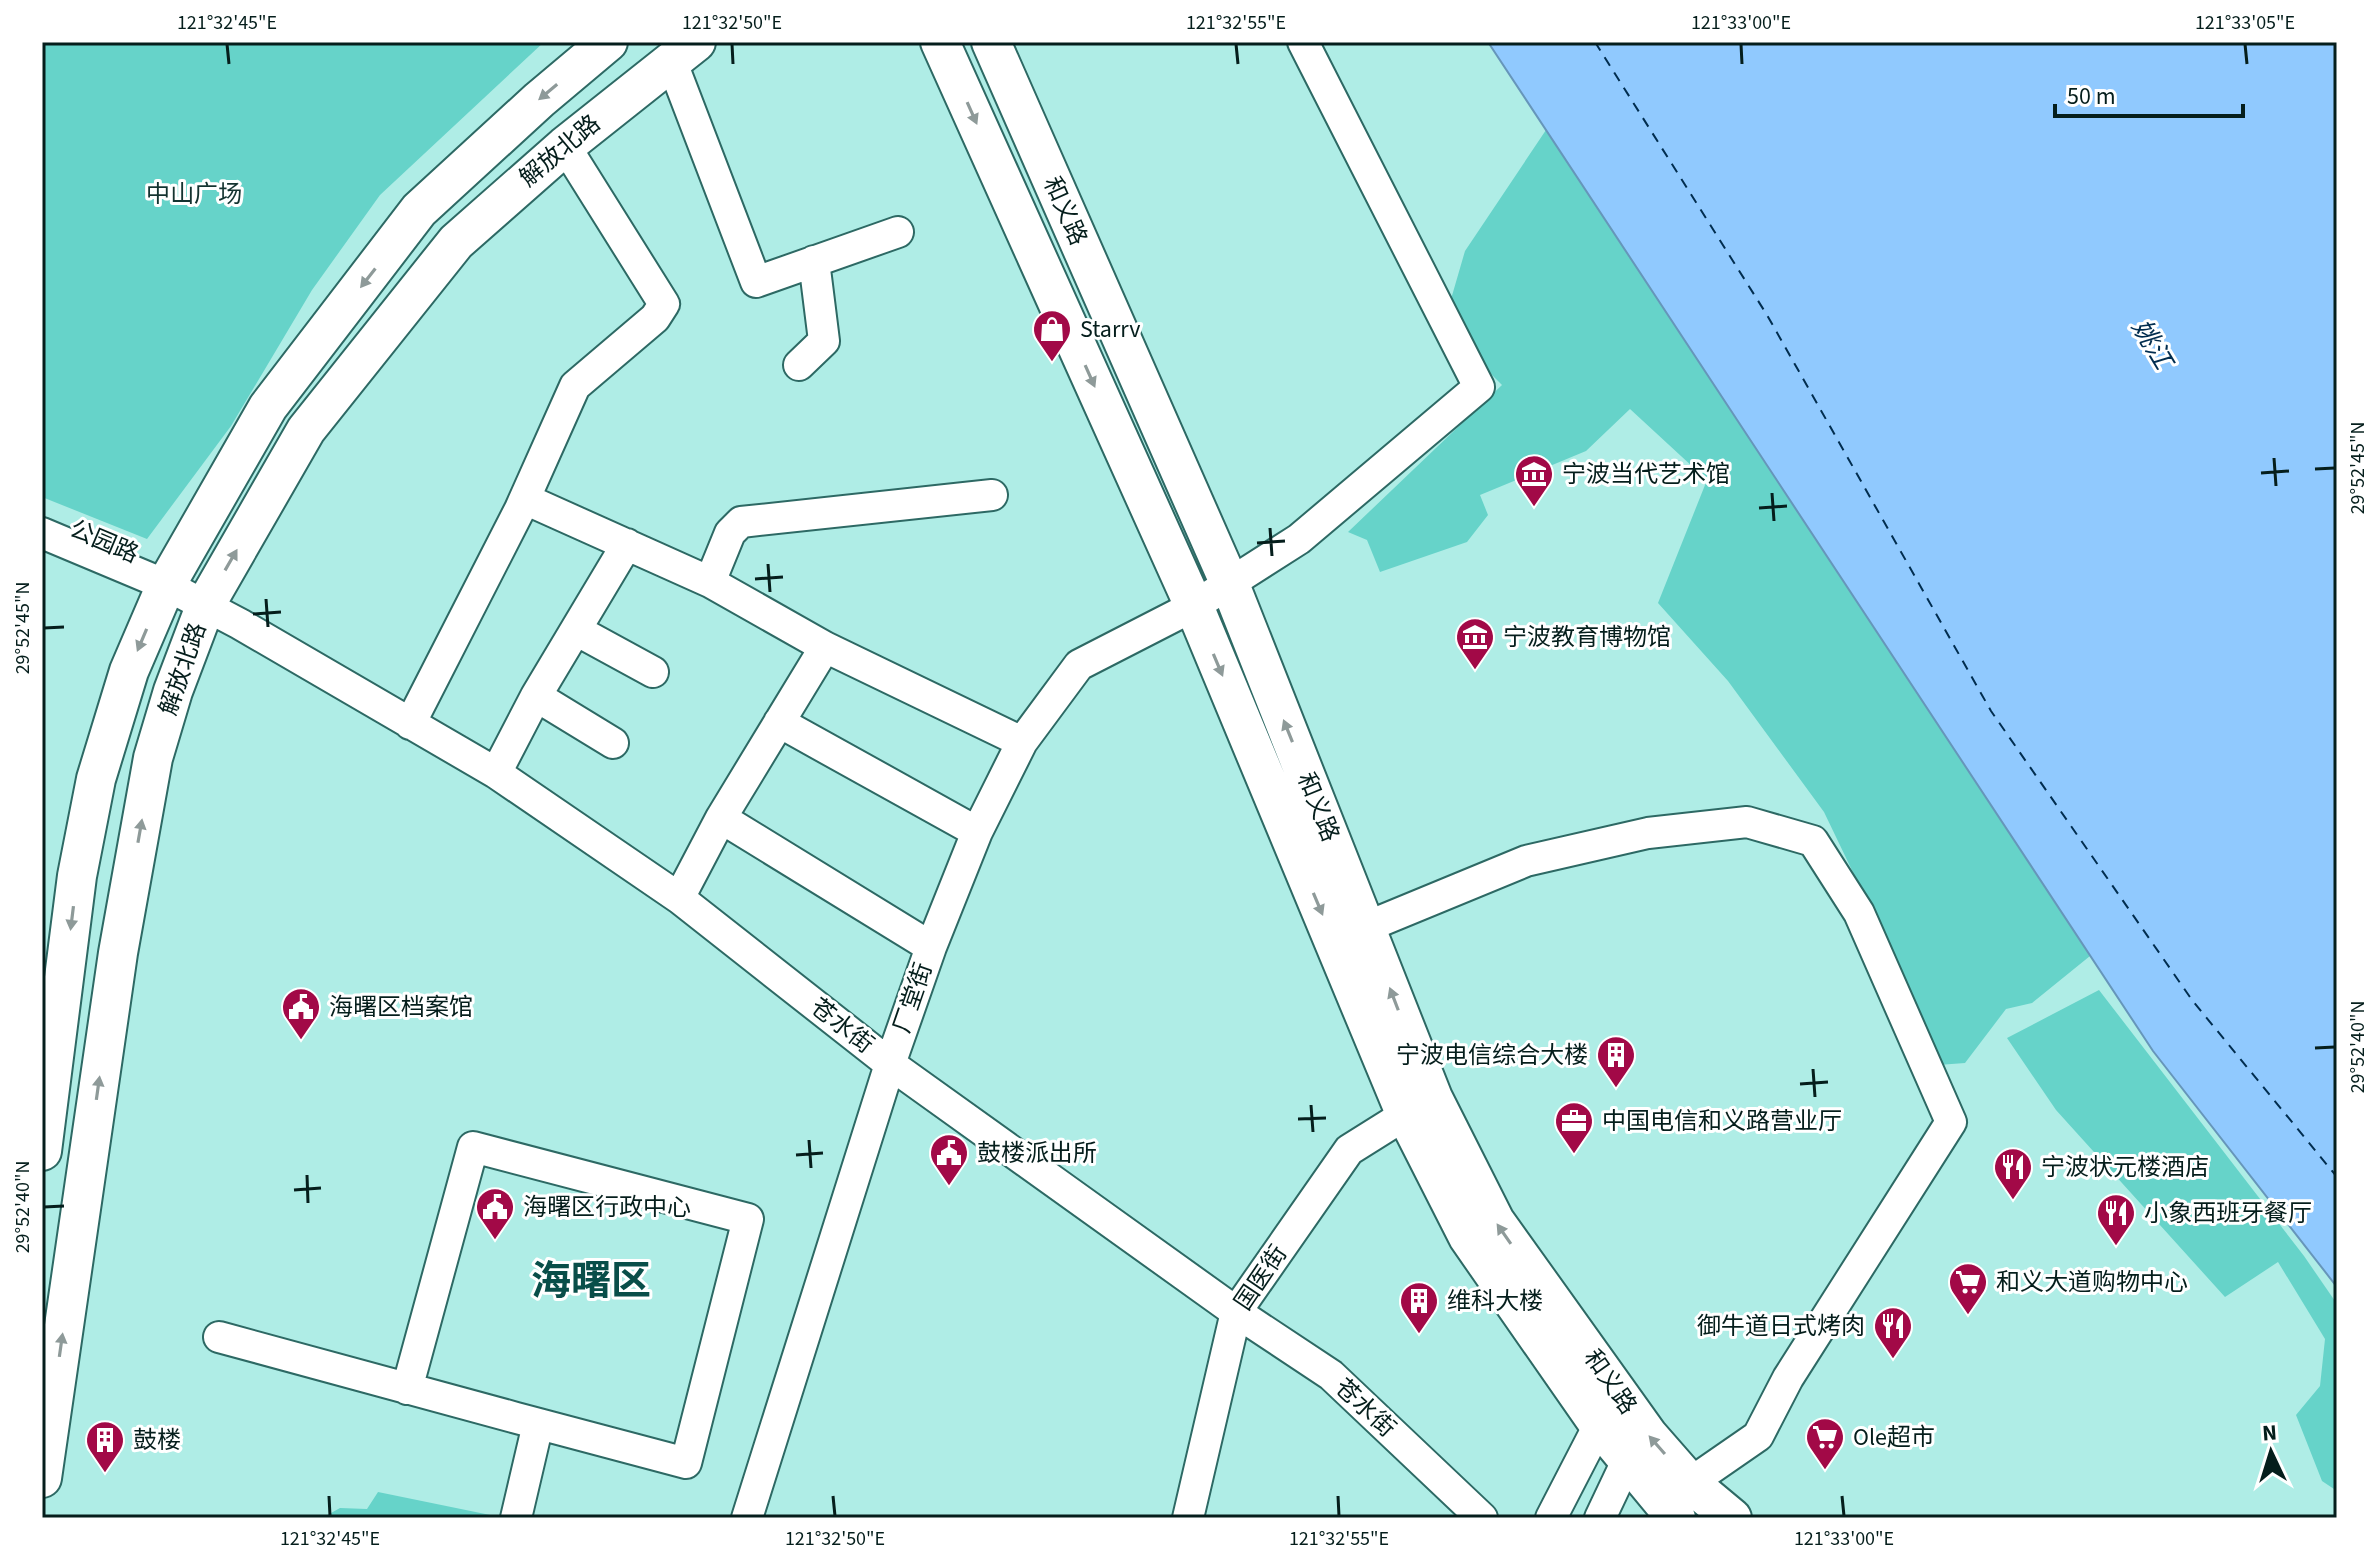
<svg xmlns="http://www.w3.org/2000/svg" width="2379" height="1560" viewBox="0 0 2379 1560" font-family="'Source Sans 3','Noto Sans SC',sans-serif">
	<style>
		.green { fill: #66d3c9 }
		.water { fill: #90c9fe; stroke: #6696ba; stroke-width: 2 }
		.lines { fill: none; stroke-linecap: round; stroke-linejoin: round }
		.ferry { stroke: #012d4f; stroke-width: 2; stroke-dasharray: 10 8; stroke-linecap: butt }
		.minor-casing { stroke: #2d6964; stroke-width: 34 }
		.major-casing { stroke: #2d6964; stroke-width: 42 }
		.minor { stroke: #fff; stroke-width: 30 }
		.major { stroke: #fff; stroke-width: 38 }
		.oneway { fill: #8e9a99 }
		.ticks { fill: none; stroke: #051e1c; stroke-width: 3 }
		.labels { text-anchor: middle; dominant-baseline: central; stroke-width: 6; stroke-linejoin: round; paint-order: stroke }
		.street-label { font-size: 24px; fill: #051e1c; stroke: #fff }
		.park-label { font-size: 24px; fill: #143330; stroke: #fff }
		.poi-label { font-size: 24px; fill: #051e1c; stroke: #fff; text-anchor: start }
		.water-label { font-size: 26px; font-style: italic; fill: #012d4f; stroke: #fff }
		.town-label { font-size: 40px; font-weight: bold; fill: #094e49; stroke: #fff }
		.neatline { fill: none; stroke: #051e1c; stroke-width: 3 }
		.ticks-label { font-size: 20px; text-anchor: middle; fill: #051e1c }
	</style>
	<rect width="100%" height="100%" fill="#afede6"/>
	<!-- green -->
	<path class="green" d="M42,42H544L380,195L312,290L231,426L147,539L42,497Z
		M1546,130L2090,956L2032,1003L2006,1009L1965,1063L1938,1065L1884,937L1824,812L1728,681L1658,603L1707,480L1630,409L1586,451L1480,495L1488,515L1467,542L1380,572L1367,540L1348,532L1502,385L1463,346L1449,306L1465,251Z
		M2099,990L2304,1256L2337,1304V1491L2322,1481L2296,1415L2320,1386L2325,1339L2278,1262L2225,1297L2056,1110L2007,1038Z
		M378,1492L495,1516L322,1518L340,1508L367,1509Z"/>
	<!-- water -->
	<path class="water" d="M1488,42H2337V1287L2153,1051Z"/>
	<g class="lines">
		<!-- ferry -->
		<path class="ferry" d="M1595,42L1767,315L1991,711L2192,1000L2337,1177
			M2336,42L2337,44"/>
		<defs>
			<path id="minor" d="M671,60L756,282L898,232
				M799,365L824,341L814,261
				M525,499L710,582L730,533L741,522L992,495
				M42,533L166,585L240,624L496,773L679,898L890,1064L1236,1312L1331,1375L1482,1518
				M710,582L825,647L1022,742
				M576,630L653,672
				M536,696L613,743
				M779,722L977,832
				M410,724L520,509L575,386L655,318L664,304L565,146
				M496,773L536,696L627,544
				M721,818L931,947
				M679,898L721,818L825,647
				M1366,927L1526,861L1648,833L1747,822L1813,841L1859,913L1951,1122L1788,1378L1758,1436L1690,1483
				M219,1337C375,1380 530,1422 686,1463L748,1219L473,1147L407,1389
				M516,1518L538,1424
				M747,1518L890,1064L931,947L977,832L1022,742L1079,665L1194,606L1299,539L1479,387L1303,42
				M1188,1518L1236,1312L1349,1150L1424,1103
				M1551,1518L1599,1425
				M1600,1518L1627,1461"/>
			<path id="major" d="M940,42L1194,606L1405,1113L1468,1237L1599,1425L1676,1518
				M991,42L1229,582L1433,1098L1495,1221L1648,1435L1690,1483L1732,1518
				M42,1151L77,876L96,779L129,671L166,585L268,407L419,210L539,100L608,42
				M42,1478L118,953L153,758L173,691L206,604L306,430L456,242L565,146L696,42"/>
		</defs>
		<!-- minor casing -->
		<use href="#minor" class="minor-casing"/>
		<!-- major casing -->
		<use href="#major" class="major-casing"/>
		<!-- minor -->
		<use href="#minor" class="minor"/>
		<!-- major -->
		<use href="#major" class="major"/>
	</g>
	<!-- one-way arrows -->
	<defs><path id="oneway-solid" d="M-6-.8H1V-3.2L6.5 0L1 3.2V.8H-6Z" transform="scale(2)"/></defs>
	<g class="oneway">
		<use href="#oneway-solid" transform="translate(548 92) rotate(140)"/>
		<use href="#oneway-solid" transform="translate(972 113) rotate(66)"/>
		<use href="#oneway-solid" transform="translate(368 278) rotate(128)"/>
		<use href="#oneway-solid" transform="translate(1090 376) rotate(66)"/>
		<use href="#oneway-solid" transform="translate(231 560) rotate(-60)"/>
		<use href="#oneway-solid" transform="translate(142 640) rotate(113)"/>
		<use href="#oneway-solid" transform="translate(1218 665) rotate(67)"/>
		<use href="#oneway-solid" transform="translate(1288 731) rotate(-112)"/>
		<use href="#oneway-solid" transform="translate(140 831) rotate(-80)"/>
		<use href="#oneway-solid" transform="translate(1318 904) rotate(67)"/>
		<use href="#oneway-solid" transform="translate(72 918) rotate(97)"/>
		<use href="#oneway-solid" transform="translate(1394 999) rotate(-111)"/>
		<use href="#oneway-solid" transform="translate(98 1088) rotate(-82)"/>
		<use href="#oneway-solid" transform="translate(1504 1234) rotate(-125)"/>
		<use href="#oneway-solid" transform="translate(61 1345) rotate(-82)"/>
		<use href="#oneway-solid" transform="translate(1657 1445) rotate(-131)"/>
	</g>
	<!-- ticks -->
	<path class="ticks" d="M227,44L229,64M732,44L733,64M1236,44L1238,64M1741,44L1742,64M2245,44L2247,64M2274,458L2276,486M2315,469L2335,468M2261,473L2289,471M1772,493L1774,521M1759,508L1787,506M1270,528L1272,556M1257,543L1285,541M768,564L770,592M755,579L783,577M266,599L268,627M253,614L281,612M44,628L64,627M2315,1048L2335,1047M1813,1069L1815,1097M1800,1084L1828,1082M1311,1105L1313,1132M1298,1119L1326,1118M809,1140L811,1168M796,1155L823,1153M307,1175L308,1203M294,1190L321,1188M44,1207L64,1206M329,1496L330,1516M833,1496L835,1516M1338,1496L1339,1516M1842,1496L1844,1516"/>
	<!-- icons -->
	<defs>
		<symbol id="shop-pin" viewBox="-11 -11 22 30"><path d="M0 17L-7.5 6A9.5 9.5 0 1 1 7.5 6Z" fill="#a20947" stroke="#fff"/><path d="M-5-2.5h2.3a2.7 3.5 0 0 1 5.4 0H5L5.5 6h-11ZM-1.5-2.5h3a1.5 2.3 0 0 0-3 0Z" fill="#fff"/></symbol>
		<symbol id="museum-pin" viewBox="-11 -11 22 30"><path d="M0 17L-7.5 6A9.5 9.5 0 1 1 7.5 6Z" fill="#a20947" stroke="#fff"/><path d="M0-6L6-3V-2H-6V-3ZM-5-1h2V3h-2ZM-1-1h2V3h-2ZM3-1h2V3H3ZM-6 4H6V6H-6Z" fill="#fff"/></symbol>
		<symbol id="civic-pin" viewBox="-11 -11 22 30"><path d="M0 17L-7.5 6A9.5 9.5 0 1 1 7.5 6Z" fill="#a20947" stroke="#fff"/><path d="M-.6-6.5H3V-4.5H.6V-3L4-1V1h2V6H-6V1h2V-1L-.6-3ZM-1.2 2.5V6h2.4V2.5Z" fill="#fff"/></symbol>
		<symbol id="building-pin" viewBox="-11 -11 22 30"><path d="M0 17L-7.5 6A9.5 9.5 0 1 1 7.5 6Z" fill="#a20947" stroke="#fff"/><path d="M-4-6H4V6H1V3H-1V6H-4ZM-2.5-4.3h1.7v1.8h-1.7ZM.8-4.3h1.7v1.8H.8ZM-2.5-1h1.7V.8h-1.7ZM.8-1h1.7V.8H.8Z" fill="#fff"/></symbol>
		<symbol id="office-pin" viewBox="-11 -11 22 30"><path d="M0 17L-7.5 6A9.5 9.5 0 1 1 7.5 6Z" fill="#a20947" stroke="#fff"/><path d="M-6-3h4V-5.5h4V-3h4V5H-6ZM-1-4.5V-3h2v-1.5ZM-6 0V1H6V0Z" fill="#fff"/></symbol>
		<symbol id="restaurant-pin" viewBox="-11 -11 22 30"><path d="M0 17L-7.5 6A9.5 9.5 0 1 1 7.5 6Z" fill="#a20947" stroke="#fff"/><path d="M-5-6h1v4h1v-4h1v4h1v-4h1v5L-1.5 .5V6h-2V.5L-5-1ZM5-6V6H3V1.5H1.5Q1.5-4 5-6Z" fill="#fff"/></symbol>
		<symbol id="supermarket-pin" viewBox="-11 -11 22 30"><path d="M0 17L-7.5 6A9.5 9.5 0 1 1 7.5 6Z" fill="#a20947" stroke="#fff"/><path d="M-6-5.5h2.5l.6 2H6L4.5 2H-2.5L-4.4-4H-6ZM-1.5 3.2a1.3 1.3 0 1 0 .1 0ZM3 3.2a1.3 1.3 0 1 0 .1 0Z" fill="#fff"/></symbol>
	</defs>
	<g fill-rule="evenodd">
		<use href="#shop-pin" x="1030" y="307" width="44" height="60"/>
		<use href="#museum-pin" x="1512" y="452" width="44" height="60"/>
		<use href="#museum-pin" x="1453" y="615" width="44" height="60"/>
		<use href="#civic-pin" x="279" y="985" width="44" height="60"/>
		<use href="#building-pin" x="1594" y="1033" width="44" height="60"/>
		<use href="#office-pin" x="1552" y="1099" width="44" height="60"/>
		<use href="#civic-pin" x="927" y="1131" width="44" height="60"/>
		<use href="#restaurant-pin" x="1991" y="1145" width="44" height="60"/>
		<use href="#civic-pin" x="473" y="1185" width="44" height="60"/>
		<use href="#restaurant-pin" x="2094" y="1191" width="44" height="60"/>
		<use href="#supermarket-pin" x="1946" y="1260" width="44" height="60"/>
		<use href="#building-pin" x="1397" y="1279" width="44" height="60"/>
		<use href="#restaurant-pin" x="1871" y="1304" width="44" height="60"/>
		<use href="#supermarket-pin" x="1803" y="1415" width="44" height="60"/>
		<use href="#building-pin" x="83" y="1418" width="44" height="60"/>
	</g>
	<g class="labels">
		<!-- street labels -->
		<g class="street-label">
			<text transform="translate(560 151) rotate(-40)">解放北路</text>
			<text transform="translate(1065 211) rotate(66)">和义路</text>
			<text transform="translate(104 542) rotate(23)">公园路</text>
			<text transform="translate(183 669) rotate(-71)">解放北路</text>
			<text transform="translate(1318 807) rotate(68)">和义路</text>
			<text transform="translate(913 998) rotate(-71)">厂堂街</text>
			<text transform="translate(842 1026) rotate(38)">苍水街</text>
			<text transform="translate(1261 1278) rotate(-56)">国医街</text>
			<text transform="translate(1610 1382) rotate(55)">和义路</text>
			<text transform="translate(1365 1408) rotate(43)">苍水街</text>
		</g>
		<!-- park labels -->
		<g class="park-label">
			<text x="194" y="194">中山广场</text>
		</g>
		<!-- poi labels -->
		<g class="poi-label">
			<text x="1080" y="329">Starrv</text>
			<text x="1562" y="474">宁波当代艺术馆</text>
			<text x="1503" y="637">宁波教育博物馆</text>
			<text x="329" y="1007">海曙区档案馆</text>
			<text x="1588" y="1055" text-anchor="end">宁波电信综合大楼</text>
			<text x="1602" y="1121">中国电信和义路营业厅</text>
			<text x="977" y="1153">鼓楼派出所</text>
			<text x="2041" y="1167">宁波状元楼酒店</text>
			<text x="523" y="1207">海曙区行政中心</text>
			<text x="2144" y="1213">小象西班牙餐厅</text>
			<text x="1996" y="1282">和义大道购物中心</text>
			<text x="1447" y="1301">维科大楼</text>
			<text x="1865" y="1326" text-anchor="end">御牛道日式烤肉</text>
			<text x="1853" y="1437">Ole超市</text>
			<text x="133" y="1440">鼓楼</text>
		</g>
		<!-- water labels -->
		<g class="water-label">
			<text transform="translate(2152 344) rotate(59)">姚江</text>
		</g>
		<!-- town labels -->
		<g class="town-label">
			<text x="591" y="1281">海曙区</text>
		</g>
	</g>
	<!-- border -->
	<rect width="2379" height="1560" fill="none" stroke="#ffffff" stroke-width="88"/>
	<!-- north arrow -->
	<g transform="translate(2271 1452) rotate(356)" stroke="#ffffff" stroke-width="6" paint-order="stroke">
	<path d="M0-6L14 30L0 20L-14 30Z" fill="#051e1c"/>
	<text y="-12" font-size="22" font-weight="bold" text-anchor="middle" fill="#051e1c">N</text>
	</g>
	<!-- scale -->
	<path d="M2055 104v12h188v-12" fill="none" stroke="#051e1c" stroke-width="4"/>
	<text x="2067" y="104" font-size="24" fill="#051e1c" stroke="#ffffff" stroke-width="6" paint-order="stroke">50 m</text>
	<rect x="44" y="44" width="2291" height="1472" class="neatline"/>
	<g class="ticks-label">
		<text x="227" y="29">121°32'45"E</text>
		<text x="732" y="29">121°32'50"E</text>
		<text x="1236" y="29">121°32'55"E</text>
		<text x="1741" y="29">121°33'00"E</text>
		<text x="2245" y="29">121°33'05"E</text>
		<text transform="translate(2357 468) rotate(-90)" y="7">29°52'45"N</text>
		<text transform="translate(22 628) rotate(-90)" y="7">29°52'45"N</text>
		<text transform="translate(2357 1047) rotate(-90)" y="7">29°52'40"N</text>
		<text transform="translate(22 1207) rotate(-90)" y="7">29°52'40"N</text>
		<text x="330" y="1545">121°32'45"E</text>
		<text x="835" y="1545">121°32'50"E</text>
		<text x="1339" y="1545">121°32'55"E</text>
		<text x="1844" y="1545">121°33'00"E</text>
	</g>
</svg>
